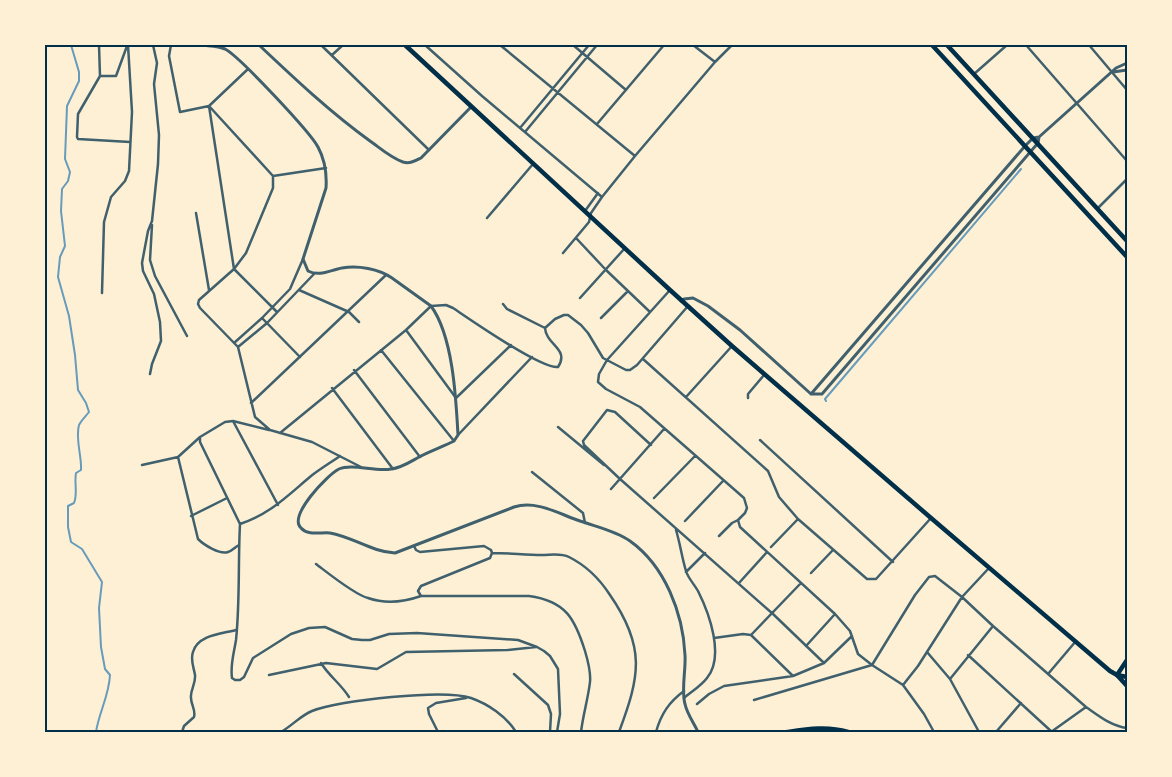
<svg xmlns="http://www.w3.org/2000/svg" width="1172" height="777" viewBox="0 0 1172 777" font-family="Signika,sans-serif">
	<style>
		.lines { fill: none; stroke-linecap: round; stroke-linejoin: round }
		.stream { stroke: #669bbc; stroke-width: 2 }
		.minor { stroke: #3f606c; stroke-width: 2.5 }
		.tertiary { stroke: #3f606c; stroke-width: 3 }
		.primary { stroke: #003049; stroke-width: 4.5 }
		.trunk { stroke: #003049; stroke-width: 4.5 }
		.neatline { fill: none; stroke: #003049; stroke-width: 2 }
	</style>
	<rect width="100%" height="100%" fill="#fdf0d5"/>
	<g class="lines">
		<!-- stream -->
		<path class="stream" d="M71,45L79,72V81L67,106L65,159L70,172L68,181L62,189L61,211L65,246L60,257L58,277L69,316L75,355L78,390L86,403L89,412C86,416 81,421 79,425C75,439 82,456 81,470L76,473C74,483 78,493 74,503L68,506V527L71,542L82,549L102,582L99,608L101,647L105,669L110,675C109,696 99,712 96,732
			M826,401L825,399L1021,169"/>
		<!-- minor -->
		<path class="minor" d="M99,45L100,76L78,114L77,137L78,139L130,142
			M171,45L169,56L180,112L209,106L248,69
			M321,45L429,150
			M425,45L482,96L602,197
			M500,45L635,156
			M573,45L626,90
			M693,45L715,62
			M1026,45L1127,161
			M1089,45L1127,90
			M332,55L343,45
			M974,74L1007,45
			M100,76H116L127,46
			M209,106L273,176V188L246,253L234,269L199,300L198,304L200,308L238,347
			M209,106L234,269L277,312
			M597,124L664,45
			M520,128L589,45
			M525,132L597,45
			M273,176L326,168
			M1098,208L1127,179
			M585,211L598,193
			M196,213L209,290
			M487,218L533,164
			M152,225L150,260L155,276L187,336
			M576,238L606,270L650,312
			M563,253L589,222L591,213L602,197L635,156L715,62L732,45
			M299,290L349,312L359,322
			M670,290L607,360L599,374L598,382L606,389L640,407L744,498L747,508L745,513L738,520L740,527L835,614L850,631L858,654L872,665L903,685L924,714L934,732
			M102,293L104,222L111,197L125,181L129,171L132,112L128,45
			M580,298L625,248
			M503,304L507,309L545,328
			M262,318L300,357
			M601,318L628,291
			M406,330L456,398L511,345
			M234,343L262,318L290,289L303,259
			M238,347L255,417L270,430L312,442L361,467
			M238,347L267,323L314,274
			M381,350L454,441
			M643,359L768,471L779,497L798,519L867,579H876L931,518
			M354,370L420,457
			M150,374L152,364L161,341L160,322L154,294L143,271L142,263L148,231L152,221L158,164L159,135L154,84L157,63L153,45
			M332,388L393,469
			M686,397L732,346
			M748,398V394L764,375
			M251,403L386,275
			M233,421L278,505
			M558,427L604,465
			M280,433L406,330L431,306L446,305L453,308C471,320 541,369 558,367C570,349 546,345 545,328L555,319L564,315H568L581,325L588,333L603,358L626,370H630L637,365L688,306
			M458,435L532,357
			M760,440L893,562
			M651,445L615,412L607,410L583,441L584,445L620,479L773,614L824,663
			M340,456C330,463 320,469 311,476C286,497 270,514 240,524C238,562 240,603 236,640C234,653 230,665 232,678L235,680H240L244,677L253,658L291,634L309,628L325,627L352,639L362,640H370L389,634L417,633L518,640L537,647L544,651L550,656L558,669L560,714L557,732
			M178,457L198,539C204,545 220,555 228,552C232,551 235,547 239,545
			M142,465L178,457L200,437
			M532,472L583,513L585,523
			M611,489L664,429
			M654,498L695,456
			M191,516L227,498
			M685,521L723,481
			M240,524L200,442V437L225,422L233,421L269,430
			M676,530C680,543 682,558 686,571C688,578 694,584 698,591C709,613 725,656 707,678C701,686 691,692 684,698
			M719,536L732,523L738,520
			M414,546L416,550L420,552L484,546L491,550L492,553L490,558L421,586L418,591L421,596H529C566,601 575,619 585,651C588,661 591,672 590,682C588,699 583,715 581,732
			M771,547L798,519
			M492,553C509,553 526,555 542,555C551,555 561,553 569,557C587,566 599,578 610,595C646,647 640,676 619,732
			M316,564C328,573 355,595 368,598C385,604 404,602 421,596
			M686,572L705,553
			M811,573L833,550
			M739,583L767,552
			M751,635L793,676
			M714,638L743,634L751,635L801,583
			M806,646L835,614
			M927,652L950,679L979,732
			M968,655L1052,732
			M321,663C329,676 341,684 349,697
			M872,665L915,595L929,577L935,576L962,597L993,626L1086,707C1099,716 1111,726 1127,728
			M514,674L548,705L551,714L550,732
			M1048,674L1076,641
			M269,675L326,663L377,669L406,652L507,650L536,647
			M950,679L993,626
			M903,685L918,666L962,597L989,568
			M754,700L872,665
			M697,704L709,694L724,686L793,676L824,663L852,636
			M182,732L184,726L194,717C196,710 191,705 191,698C190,690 196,684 195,675C194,668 190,660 193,652C198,635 221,634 236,630
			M281,732C293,725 300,716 312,711C339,700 444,689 471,698C488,704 506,716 516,732
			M438,732L429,714L428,708L436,703L466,698
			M656,732C661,714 669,702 684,691
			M996,732L1021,703
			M1051,732L1086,707"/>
		<!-- tertiary -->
		<path class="tertiary" d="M178,45H183
			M202,45C209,46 218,46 225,49C239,56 310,132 318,147C325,160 327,173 326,188L303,259L308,271C320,277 330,270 342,268C358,265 379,269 392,278L431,306C453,336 456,398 458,435L454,441C442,447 430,451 419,457C410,462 401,468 391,469C375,472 352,463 339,469C327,475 288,516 301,528C308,536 321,532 330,533C353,537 372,552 395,553L514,507C537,500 559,514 580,521C597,527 616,531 630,541C665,566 683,613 685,655C686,670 681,690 685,704C687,714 694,723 698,732
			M259,45C295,79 330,112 370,141C380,148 391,158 403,162C410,164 415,161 421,158L471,107
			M1113,72L1127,70
			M681,301L684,299L693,298L708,306L740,330L811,394
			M811,394L1025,146L1033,138L1039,137L1116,68L1127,63
			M812,394H822L1038,143L1039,137"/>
		<!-- primary -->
		<path class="primary" d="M405,45L670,290L732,346L931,518L1110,671L1117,675L1127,677"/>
		<!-- trunk -->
		<path class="trunk" d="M932,45L1127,257
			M947,45L1127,241
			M1127,660L1117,675L1127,686
			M787,732C808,729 828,726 848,732"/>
	</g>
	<!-- border -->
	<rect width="1172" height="777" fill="none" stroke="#fdf0d5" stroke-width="92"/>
	<rect x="46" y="46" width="1080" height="685" class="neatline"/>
</svg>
